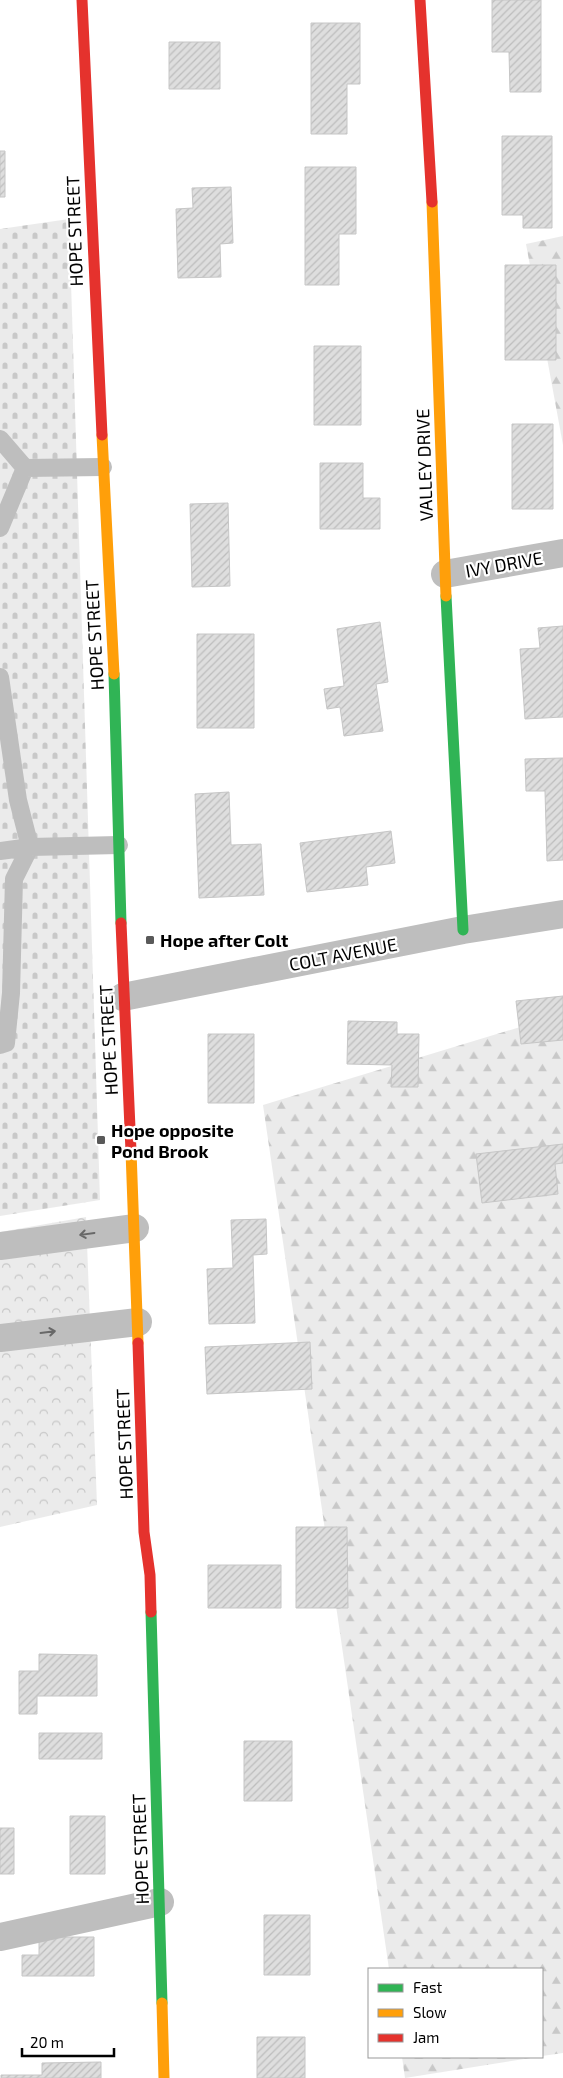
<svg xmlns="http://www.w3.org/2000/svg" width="563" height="2078" viewBox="0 0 563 2078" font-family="'Exo 2',sans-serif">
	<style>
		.forest { fill: url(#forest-firs) }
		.cemetery { fill: url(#cemetery-stones) }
		.park { fill: url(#park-crowns) }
		.building { fill: url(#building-hatch); stroke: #c6c6c6 }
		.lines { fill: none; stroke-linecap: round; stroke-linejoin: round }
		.lane { stroke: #bebebe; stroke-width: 18 }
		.street { stroke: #bebebe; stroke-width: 28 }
		.fast { stroke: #30b455; stroke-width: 11 }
		.slow { stroke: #ff9f0a; stroke-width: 11 }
		.jam { stroke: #e5322d; stroke-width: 11 }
		.oneway { stroke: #686868 }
		.poi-dot { fill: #595959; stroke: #fff; stroke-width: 2 }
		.labels { text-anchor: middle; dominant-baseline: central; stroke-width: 4.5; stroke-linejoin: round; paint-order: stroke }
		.street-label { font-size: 18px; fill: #000; stroke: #fff }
		.poi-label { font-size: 18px; font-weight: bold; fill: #000; stroke: #fff; text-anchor: start }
	</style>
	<defs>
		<pattern id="forest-firs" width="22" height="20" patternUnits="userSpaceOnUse" patternTransform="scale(1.25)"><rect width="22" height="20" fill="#ebebeb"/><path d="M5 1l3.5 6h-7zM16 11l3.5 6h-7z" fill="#c8c8c8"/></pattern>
		<pattern id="cemetery-stones" width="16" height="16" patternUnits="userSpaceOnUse" patternTransform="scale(1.25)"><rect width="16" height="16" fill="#ebebeb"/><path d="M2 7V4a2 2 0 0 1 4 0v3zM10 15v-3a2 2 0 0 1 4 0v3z" fill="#c8c8c8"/></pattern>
		<pattern id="park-crowns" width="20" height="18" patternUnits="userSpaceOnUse" patternTransform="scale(1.25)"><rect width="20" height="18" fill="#ebebeb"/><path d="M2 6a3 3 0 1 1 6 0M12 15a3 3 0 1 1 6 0" fill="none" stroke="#c8c8c8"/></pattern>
		<pattern id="building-hatch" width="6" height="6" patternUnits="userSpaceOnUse" patternTransform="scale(1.25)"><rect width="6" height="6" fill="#dedede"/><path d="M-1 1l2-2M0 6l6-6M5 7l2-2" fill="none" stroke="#bdbdbd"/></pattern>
	</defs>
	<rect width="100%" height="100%" fill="#fff"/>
	<!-- forest -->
	<path class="forest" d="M563,236V445L526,244Z
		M563,1014V2053L542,2056V1969H389L263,1105Z
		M402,2057H537L405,2078Z"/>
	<!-- cemetery -->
	<path class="cemetery" d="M69,219L100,1200L0,1216V229Z"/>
	<!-- park -->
	<path class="park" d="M86,1217L97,1505L0,1527V1232Z"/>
	<!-- building -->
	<path class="building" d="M492,0H541V92H510L509,52H492Z
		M311,23H360V84H347V134H311Z
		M169,42H220V89H169Z
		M502,136H552V228H523V215H502Z
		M0,151H5V197H0Z
		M305,167H356V234H339V285H305Z
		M231,187L233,243L220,244L221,277L178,278L176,209L193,208L192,188Z
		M505,265H556V360H505Z
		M314,346H361V425H314Z
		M512,424H553V509H512Z
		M320,463H363V498H380V529H320Z
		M228,503L230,586L192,587L190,504Z
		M380,622L388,682L376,684L383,731L344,736L340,707L327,709L324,689L344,686L337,629Z
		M563,626V717L525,719L520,649L540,648L538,628Z
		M197,634H254V728H197Z
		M563,758V860L547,861L545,791H526L525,759Z
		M229,792L231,845L261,844L264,895L199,898L195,794Z
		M391,831L395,863L366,867L368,885L307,892L300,843Z
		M563,996V1040L521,1044L516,1001Z
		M348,1021L397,1022V1034H419L418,1087H391L392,1065L347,1064Z
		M208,1034H254V1103H208Z
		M563,1144V1163L555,1164L558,1194L482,1203L476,1154Z
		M266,1219L267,1254L253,1255L255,1323L209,1324L207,1269L233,1268L231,1220Z
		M310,1342L312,1389L207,1394L205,1347Z
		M296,1527H347L348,1608H296Z
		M208,1565H281V1608H208Z
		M39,1654L97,1655V1696H37V1714H19V1671H39Z
		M39,1733H102V1759H39Z
		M244,1741H292V1801H244Z
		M70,1816H105V1874H70Z
		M0,1828H14V1874H0Z
		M264,1915H310V1975H264Z
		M39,1937H94V1976H22V1955H39Z
		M257,2037H305V2078H257Z
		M101,2062V2078H1V2075H42V2063Z"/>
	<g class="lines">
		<!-- lane -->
		<path class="lane" d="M0,439L25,468L103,467
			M0,528L25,468
			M0,677L18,800L30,847L14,879L11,993L6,1043L0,1045
			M0,851L30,847L119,845"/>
		<!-- street -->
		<path class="street" d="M445,574L563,553
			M123,997L463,930L563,914
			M0,1246L135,1228
			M0,1338L138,1322
			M0,1937L160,1902"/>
		<!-- fast -->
		<path class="fast" d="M446,596L463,930
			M114,674L121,923
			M151,1612L162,2003"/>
		<!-- slow -->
		<path class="slow" d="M432,202L446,596
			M102,435L114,674
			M131,1151L138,1343
			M162,2003L164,2078"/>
		<!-- jam -->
		<path class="jam" d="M82,0L102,435
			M420,0L432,202
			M121,923L131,1151
			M138,1343L144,1532L150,1575L151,1612"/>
	</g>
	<!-- one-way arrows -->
	<defs><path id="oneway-shaft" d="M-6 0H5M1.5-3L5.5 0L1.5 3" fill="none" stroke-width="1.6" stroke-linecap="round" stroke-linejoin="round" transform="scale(1.25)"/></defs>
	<g class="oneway">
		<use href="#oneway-shaft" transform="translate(87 1234) rotate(172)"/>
		<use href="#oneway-shaft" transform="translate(48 1332) rotate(-7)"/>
	</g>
	<!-- markers -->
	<g class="poi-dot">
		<rect x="145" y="935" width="10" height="10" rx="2.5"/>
		<rect x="96" y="1135" width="10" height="10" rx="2.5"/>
	</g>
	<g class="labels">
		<!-- street labels -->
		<g class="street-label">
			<text transform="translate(74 231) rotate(-92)">HOPE STREET</text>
			<text transform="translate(424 465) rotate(-92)">VALLEY DRIVE</text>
			<text transform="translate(504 564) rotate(-10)">IVY DRIVE</text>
			<text transform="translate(94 635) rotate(-93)">HOPE STREET</text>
			<text transform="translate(343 954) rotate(-11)">COLT AVENUE</text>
			<text transform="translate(108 1040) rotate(-93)">HOPE STREET</text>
			<text transform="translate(124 1444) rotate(-92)">HOPE STREET</text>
			<text transform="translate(140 1849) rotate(-92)">HOPE STREET</text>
		</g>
		<!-- poi labels -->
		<g class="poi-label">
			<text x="160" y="940">Hope after Colt</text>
			<text x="111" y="1130">Hope opposite<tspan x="111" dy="21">Pond Brook</tspan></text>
		</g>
	</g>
	<!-- legend -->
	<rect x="368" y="1968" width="175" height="90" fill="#ffffff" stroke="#999999"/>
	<rect x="378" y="1984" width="25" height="8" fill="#30b455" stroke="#999999"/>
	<text x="413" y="1993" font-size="15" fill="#000000">Fast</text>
	<rect x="378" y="2009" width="25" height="8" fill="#ff9f0a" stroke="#999999"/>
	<text x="413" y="2018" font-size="15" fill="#000000">Slow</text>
	<rect x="378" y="2034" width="25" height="8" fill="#e5322d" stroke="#999999"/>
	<text x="413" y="2043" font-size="15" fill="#000000">Jam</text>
	<!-- scale -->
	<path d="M22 2048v8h92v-8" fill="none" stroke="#000000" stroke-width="2.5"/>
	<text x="30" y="2048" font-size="15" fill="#000000" stroke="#ffffff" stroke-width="4" paint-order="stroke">20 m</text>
</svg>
